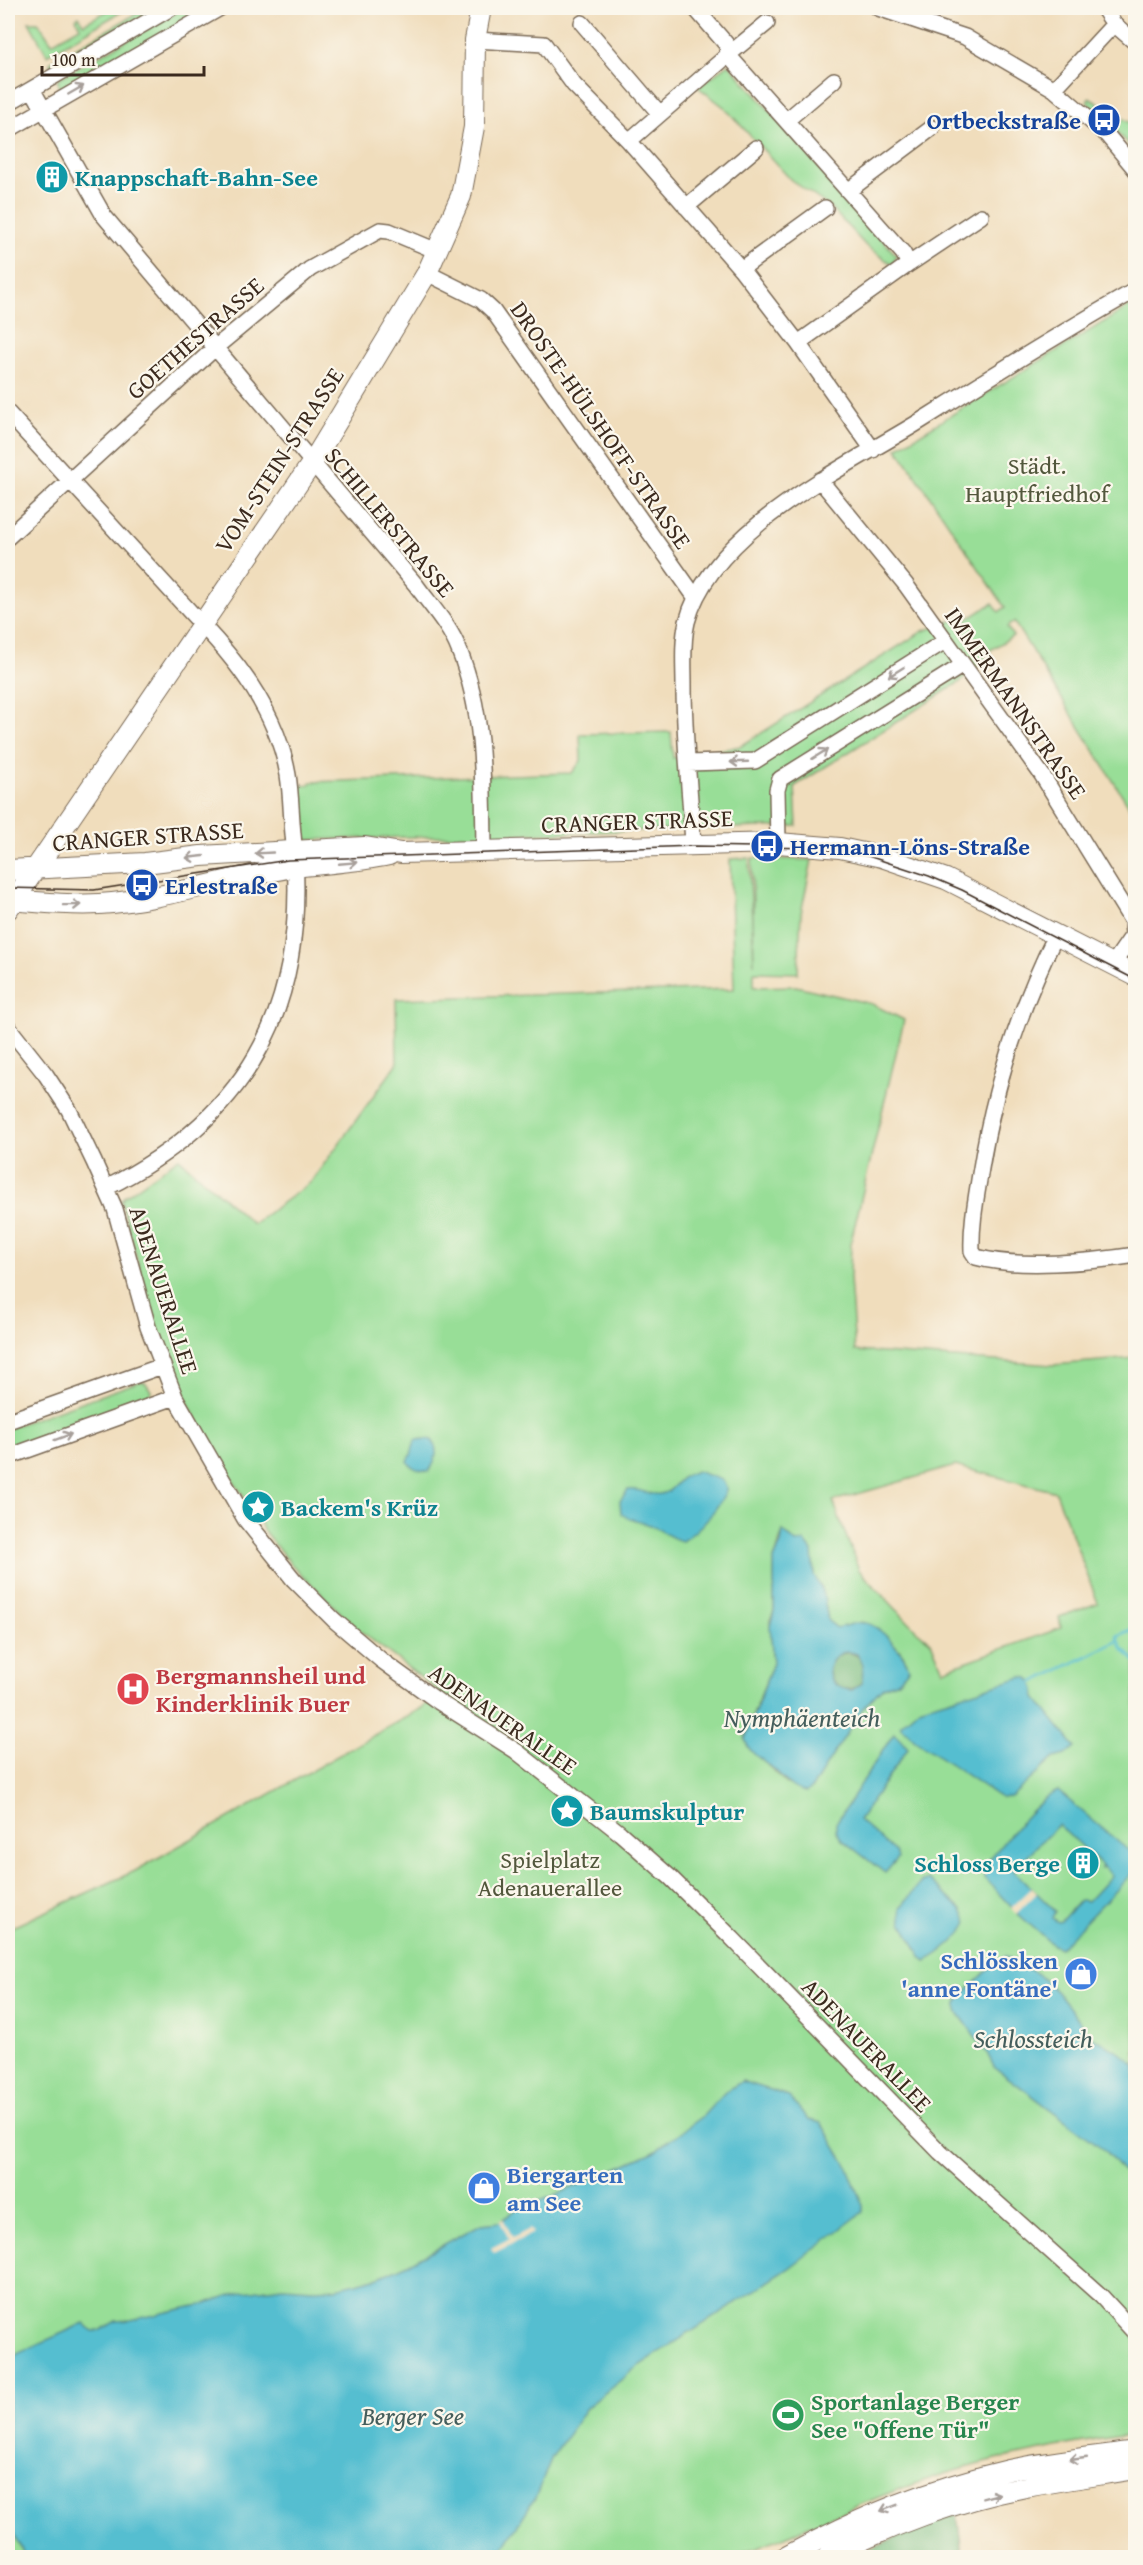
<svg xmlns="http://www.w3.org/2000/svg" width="1143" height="2565" viewBox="0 0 1143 2565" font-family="'Gentium Book Plus',serif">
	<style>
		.green { fill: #98de97; stroke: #6a845a; stroke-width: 1.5; fill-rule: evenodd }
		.forest { fill: #7abd80; stroke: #5a744f; stroke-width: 1.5 }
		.water { fill: #54bed0; stroke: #487477; stroke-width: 1.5; fill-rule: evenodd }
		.pier { fill: #f0ddbc }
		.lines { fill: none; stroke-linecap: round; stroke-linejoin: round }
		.stream { stroke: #54bed0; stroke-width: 3 }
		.minor-casing { stroke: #7a6955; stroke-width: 18 }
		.major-casing { stroke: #7a6955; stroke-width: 22 }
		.minor { stroke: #fff; stroke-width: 15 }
		.major { stroke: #fff; stroke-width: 20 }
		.tram { stroke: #3b2a1e; stroke-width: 1.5 }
		.oneway { stroke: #a79f9a }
		.labels { text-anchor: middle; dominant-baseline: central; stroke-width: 4.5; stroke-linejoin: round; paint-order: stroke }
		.transit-label { font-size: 24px; font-weight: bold; fill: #164399; stroke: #fbf7ec; text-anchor: start }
		.culture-label { font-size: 24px; font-weight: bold; fill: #0d838f; stroke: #fbf7ec; text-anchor: start }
		.street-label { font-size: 24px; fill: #3b2a1e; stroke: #fbf7ec }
		.park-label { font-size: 24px; fill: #52573c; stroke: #fbf7ec }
		.health-label { font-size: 24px; font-weight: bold; fill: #be3a42; stroke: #fbf7ec; text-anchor: start }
		.shop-label { font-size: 24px; font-weight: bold; fill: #366cbe; stroke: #fbf7ec; text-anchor: end }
		.leisure-label { font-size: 24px; font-weight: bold; fill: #27864d; stroke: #fbf7ec; text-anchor: start }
		.water-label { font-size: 26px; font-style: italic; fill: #445e5c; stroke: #fbf7ec }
	</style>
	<rect width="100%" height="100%" fill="#fbf7ec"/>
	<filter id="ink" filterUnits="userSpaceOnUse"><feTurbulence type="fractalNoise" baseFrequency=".0167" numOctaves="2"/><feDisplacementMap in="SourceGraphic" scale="12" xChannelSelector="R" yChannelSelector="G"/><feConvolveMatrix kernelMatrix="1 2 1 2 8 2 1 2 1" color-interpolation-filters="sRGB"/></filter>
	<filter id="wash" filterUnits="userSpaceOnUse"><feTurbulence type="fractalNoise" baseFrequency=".008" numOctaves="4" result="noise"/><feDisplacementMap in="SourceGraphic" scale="24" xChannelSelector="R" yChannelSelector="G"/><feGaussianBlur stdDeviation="1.35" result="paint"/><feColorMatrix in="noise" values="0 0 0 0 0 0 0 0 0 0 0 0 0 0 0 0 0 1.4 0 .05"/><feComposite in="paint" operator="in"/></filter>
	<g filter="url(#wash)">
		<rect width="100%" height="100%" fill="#f0ddbc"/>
		<!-- green -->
		<path class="green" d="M113,8H128L47,55L29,22H38L52,43L80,27L76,18L79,16L83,24Z
			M147,8H159L51,69L50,62Z
			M185,8H211L61,93L57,79Z
			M729,64L896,255L893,265L866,246L830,207L791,180L724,107L698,87Z
			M1089,98L1135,126V151L1087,102Z
			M1135,303V816L1014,622L1007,627L1013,636L984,654L986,659L960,682L795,786L797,826L302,840L298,786L309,785L311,782L572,773L581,761L580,734L671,732L673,758L741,746L923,631L960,618L963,622L993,603L999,612L1005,607L897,448Z
			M749,858L754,964L752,858L812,860L801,913L798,973L754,972V987L796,986L872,1004L904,1020L851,1241L850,1278L855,1351L1053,1365L1135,1358V2434C1056,2445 975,2461 900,2489C843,2510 788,2537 731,2557H8V1929L135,1871L420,1709L441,1693L355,1627L292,1565L263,1530L259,1519L227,1471L192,1411L171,1367L153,1318L121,1201L124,1197L179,1158L253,1224L311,1182L397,1064L396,999L734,989L730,859ZM955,1466L1056,1492L1098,1603L1059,1617L1061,1628L943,1670L931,1642L916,1630L859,1570L833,1501ZM783,1531L796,1543H800L813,1562L814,1575L823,1591L828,1621L837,1628L862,1622C881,1632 904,1647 909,1669C897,1682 893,1679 882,1687C856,1707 829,1759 812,1788L787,1784L747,1745L746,1733L773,1663L770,1620L774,1611V1560Z
			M141,1381L146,1383L151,1391L148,1400L15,1448L8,1445V1428Z"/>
		<!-- forest -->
		<path class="forest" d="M829 1671a18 18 0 1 1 36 0a18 18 0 1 1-36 0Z
			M957,2513L962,2557H850Z"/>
		<!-- water -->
		<path class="water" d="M425,1439L432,1440C439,1450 436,1462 429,1471C421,1471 410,1468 408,1461C414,1452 411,1447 416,1440Z
			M696,1471L722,1480L727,1488C720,1507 699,1531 682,1541C667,1537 660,1528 647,1524C637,1520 630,1520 621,1514L620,1501L628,1490C641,1488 649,1496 660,1494C671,1493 675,1484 683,1477C686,1475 692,1473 696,1471Z
			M783,1531L796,1543L805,1542L812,1551L814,1575L823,1591L828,1621L837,1628C846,1626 857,1621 865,1623C880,1625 906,1655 909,1669L898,1681L883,1687L862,1709L812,1788L806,1792C791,1790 785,1780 775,1770C764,1760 749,1755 745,1739L773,1663L770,1626L774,1611V1560L781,1543ZM846,1651L857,1654L863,1665L862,1683L852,1690C824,1689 821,1660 846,1651Z
			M1022,1677L1029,1678L1035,1689L1036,1698L1075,1747L1065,1755L1054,1758L1011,1797L1001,1798L915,1740L900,1725L919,1708Z
			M894,1733L908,1748L859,1820L896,1853L898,1858L885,1873L841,1839L836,1831V1823Z
			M1058,1791L1135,1856V1870L1060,1948L1053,1945L1017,1913L984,1878V1866C1001,1846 1035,1800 1058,1791ZM1058,1825L1082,1847L1086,1854L1088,1852L1102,1866L1101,1868L1103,1867L1112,1875L1088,1901L1080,1900L1061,1921L1058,1922L1052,1918L1055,1911L1013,1870Z
			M929,1880L961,1909L968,1922C961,1937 941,1954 926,1961L922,1958L902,1922L900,1908L922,1881Z
			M1006,1956L1038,1974L1057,1992L1080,2021L1087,2034L1118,2051L1135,2066V2186L1106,2151L994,2067L987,2053L957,2011V2002L960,1997L998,1960Z
			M742,2081L788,2096L809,2120L821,2123L847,2165L863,2206V2212L788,2269L637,2367L586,2408L552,2457L535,2498L497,2557H25L8,2520V2376L17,2354L84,2323L93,2331H99L116,2321L131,2320L204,2304L237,2293L283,2287L313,2289L337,2288L379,2277L406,2265L481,2224L500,2222L518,2208L551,2197L653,2152L702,2117L725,2092Z"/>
		<!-- pier -->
		<path class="pier" d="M1032,1888L1037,1893L1016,1914L1011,1908Z
			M503,2219L513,2238L530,2229L533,2233L494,2253L491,2248L509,2239L500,2221Z"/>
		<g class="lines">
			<!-- stream -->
			<path class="stream" d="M1136,1628L1117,1636L1122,1648L1136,1662
				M1032,1683L1118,1641"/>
		</g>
	</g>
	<g filter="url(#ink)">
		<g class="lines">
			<defs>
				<path id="minor" d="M695,8L727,45L728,55
					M878,8L965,37L1054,89L1107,135L1136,170
					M1103,8L1114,24L1136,43
					M582,23L660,114
					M475,40L544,44L574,85L629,141L741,269L798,343L873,450
					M728,55L767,23
					M32,89L104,216L416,585C431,606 450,626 459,650C485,715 483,783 484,851
					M1054,89L1114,24
					M8,103L171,8
					M787,120L834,80
					M8,130L220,8
					M629,141L728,55L903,253L909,264L798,343
					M848,191L932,128
					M686,207L756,148
					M909,264L981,216
					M741,269L825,208
					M427,273L481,300L493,311L696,598
					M8,413L216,640C250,678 279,723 288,775C291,794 291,814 293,834C310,998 256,1113 106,1188
					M820,480L906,585L1042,775L1132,921L1133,935L1113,964
					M8,537L216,347L310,269L380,230L389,231L437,251
					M688,763L755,761L945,641
					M778,843L777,790L780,779L963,665
					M693,844C690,791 684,739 684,686C684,665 682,642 687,622C711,529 847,467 922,420C993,375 1063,331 1136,290
					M1056,935C1019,1009 993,1092 980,1174C976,1199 971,1225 972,1251L976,1257C1018,1269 1091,1262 1136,1255
					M8,1027L46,1075L69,1110L94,1162L115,1209L148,1327L175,1397L245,1519L294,1580L334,1620L381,1660L439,1702L516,1751L620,1833L671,1878L732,1938L940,2152L1101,2296L1136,2334
					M8,1421L162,1366
					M8,1457L175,1397"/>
				<path id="major" d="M8,870L145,863L201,856L365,847L401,853L737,844L778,843L840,848L882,857L946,879L1136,976
					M8,900C39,902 68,906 99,904C165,900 228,877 294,867C326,863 357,862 389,855
					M8,909L312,463L427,273L461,196L474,127L475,40L481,8
					M784,2558C855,2519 931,2488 1009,2470C1051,2461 1094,2457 1136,2451
					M827,2558C888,2525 959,2500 1026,2487C1062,2480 1099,2475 1136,2469"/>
			</defs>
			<!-- minor casing -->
			<use href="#minor" class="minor-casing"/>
			<!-- major casing -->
			<use href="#major" class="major-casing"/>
			<!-- minor -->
			<use href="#minor" class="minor"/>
			<!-- major -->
			<use href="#major" class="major"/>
			<!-- tram -->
			<path class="tram" d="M8,888L94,890L288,860L694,846L816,848L868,856L929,876L962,890L1136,980"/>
		</g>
		<!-- one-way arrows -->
		<defs><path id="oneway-shaft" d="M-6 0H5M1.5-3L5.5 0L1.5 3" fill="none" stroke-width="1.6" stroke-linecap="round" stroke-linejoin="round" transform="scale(1.5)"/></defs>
		<g class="oneway">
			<use href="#oneway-shaft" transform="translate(76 90) rotate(-30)"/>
			<use href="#oneway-shaft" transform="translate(896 672) rotate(148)"/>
			<use href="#oneway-shaft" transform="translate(820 754) rotate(-32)"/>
			<use href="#oneway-shaft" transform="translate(739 762) rotate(178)"/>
			<use href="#oneway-shaft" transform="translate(264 853) rotate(177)"/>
			<use href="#oneway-shaft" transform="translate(195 857) rotate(174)"/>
			<use href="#oneway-shaft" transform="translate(348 863) rotate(-5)"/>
			<use href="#oneway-shaft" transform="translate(72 905) rotate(-1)"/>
			<use href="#oneway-shaft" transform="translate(63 1437) rotate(-20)"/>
			<use href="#oneway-shaft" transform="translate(1078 2459) rotate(172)"/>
			<use href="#oneway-shaft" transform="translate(991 2496) rotate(-15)"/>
			<use href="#oneway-shaft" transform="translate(889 2508) rotate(159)"/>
		</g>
	</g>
	<!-- icons -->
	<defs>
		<symbol id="bus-disc" viewBox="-11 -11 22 22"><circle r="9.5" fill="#1a4fb4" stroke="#fbf7ec"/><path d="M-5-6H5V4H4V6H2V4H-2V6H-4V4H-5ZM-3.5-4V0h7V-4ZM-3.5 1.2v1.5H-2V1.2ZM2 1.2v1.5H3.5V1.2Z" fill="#fff"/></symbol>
		<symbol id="building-disc" viewBox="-11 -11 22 22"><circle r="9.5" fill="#0f9aa8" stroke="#fbf7ec"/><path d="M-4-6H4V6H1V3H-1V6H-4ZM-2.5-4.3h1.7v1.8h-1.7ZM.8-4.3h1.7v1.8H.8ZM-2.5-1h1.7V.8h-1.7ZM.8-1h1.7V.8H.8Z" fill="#fff"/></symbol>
		<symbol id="sight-disc" viewBox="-11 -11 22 22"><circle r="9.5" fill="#0f9aa8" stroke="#fbf7ec"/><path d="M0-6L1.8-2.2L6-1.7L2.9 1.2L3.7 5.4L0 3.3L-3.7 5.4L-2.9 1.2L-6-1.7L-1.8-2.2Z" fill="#fff"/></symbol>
		<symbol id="hospital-disc" viewBox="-11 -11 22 22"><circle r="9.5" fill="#e0444e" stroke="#fbf7ec"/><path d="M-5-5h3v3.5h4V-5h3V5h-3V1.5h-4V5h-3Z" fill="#fff"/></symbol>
		<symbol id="shop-disc" viewBox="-11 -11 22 22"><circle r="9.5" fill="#3f7fe0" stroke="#fbf7ec"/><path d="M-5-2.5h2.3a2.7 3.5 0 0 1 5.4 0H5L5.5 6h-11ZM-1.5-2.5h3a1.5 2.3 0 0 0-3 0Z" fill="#fff"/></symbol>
		<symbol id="stadium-disc" viewBox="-11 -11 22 22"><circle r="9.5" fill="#2e9e5b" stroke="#fbf7ec"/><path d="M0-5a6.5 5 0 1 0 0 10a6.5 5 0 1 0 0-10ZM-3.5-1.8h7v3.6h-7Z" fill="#fff"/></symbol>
	</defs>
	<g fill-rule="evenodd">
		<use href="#bus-disc" x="1085" y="101" width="38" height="38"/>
		<use href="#building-disc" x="33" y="158" width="38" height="38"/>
		<use href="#bus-disc" x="748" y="827" width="38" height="38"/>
		<use href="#bus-disc" x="123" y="866" width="38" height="38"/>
		<use href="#sight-disc" x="239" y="1488" width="38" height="38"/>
		<use href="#hospital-disc" x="114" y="1670" width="38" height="38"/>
		<use href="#sight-disc" x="548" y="1792" width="38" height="38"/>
		<use href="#building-disc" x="1064" y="1844" width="38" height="38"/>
		<use href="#shop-disc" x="1062" y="1955" width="38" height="38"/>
		<use href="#shop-disc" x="465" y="2169" width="38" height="38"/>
		<use href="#stadium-disc" x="769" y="2396" width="38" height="38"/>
	</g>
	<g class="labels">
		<!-- transit labels -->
		<g class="transit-label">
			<text x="1081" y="120" text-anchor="end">Ortbeckstraße</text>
			<text x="790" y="846">Hermann-Löns-Straße</text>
			<text x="165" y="885">Erlestraße</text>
		</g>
		<!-- culture labels -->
		<g class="culture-label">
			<text x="75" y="177">Knappschaft-Bahn-See</text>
			<text x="281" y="1507">Backem's Krüz</text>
			<text x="590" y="1811">Baumskulptur</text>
			<text x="1060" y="1863" text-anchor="end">Schloss Berge</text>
		</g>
		<!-- street labels -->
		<g class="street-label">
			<text transform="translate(195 338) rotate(-41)">GOETHESTRASSE</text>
			<text transform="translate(601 425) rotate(55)">DROSTE-HÜLSHOFF-STRASSE</text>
			<text transform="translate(279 460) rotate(-57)">VOM-STEIN-STRASSE</text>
			<text transform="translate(390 522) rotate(50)">SCHILLERSTRASSE</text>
			<text transform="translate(1016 703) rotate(55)">IMMERMANNSTRASSE</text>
			<text transform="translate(637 821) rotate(-2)">CRANGER STRASSE</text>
			<text transform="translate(148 836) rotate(-4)">CRANGER STRASSE</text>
			<text transform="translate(164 1290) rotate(72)">ADENAUERALLEE</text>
			<text transform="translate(503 1719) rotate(35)">ADENAUERALLEE</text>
			<text transform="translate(867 2045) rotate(46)">ADENAUERALLEE</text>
		</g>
		<!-- park labels -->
		<g class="park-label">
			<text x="1037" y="465">Städt.<tspan x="1037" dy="28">Hauptfriedhof</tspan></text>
			<text x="550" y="1859">Spielplatz<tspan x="550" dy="28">Adenauerallee</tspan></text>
		</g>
		<!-- health labels -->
		<g class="health-label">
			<text x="156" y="1675">Bergmannsheil und<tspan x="156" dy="28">Kinderklinik Buer</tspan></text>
		</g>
		<!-- shop labels -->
		<g class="shop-label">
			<text x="1058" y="1960">Schlössken<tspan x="1058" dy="28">'anne Fontäne'</tspan></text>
			<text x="507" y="2174" text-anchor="start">Biergarten<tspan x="507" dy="28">am See</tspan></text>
		</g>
		<!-- leisure labels -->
		<g class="leisure-label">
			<text x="811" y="2401">Sportanlage Berger<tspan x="811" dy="28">See "Offene Tür"</tspan></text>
		</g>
		<!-- water labels -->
		<g class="water-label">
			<text x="802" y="1717">Nymphäenteich</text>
			<text x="1033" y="2038">Schlossteich</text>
			<text x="413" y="2415">Berger See</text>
		</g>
	</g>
	<!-- margin -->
	<rect width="1143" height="2565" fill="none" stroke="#fbf7ec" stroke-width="30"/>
	<!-- scale -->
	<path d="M42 66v9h162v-9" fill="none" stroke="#3b2a1e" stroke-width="3"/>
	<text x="51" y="66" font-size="18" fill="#3b2a1e" stroke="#fbf7ec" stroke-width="4.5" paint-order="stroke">100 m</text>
</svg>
